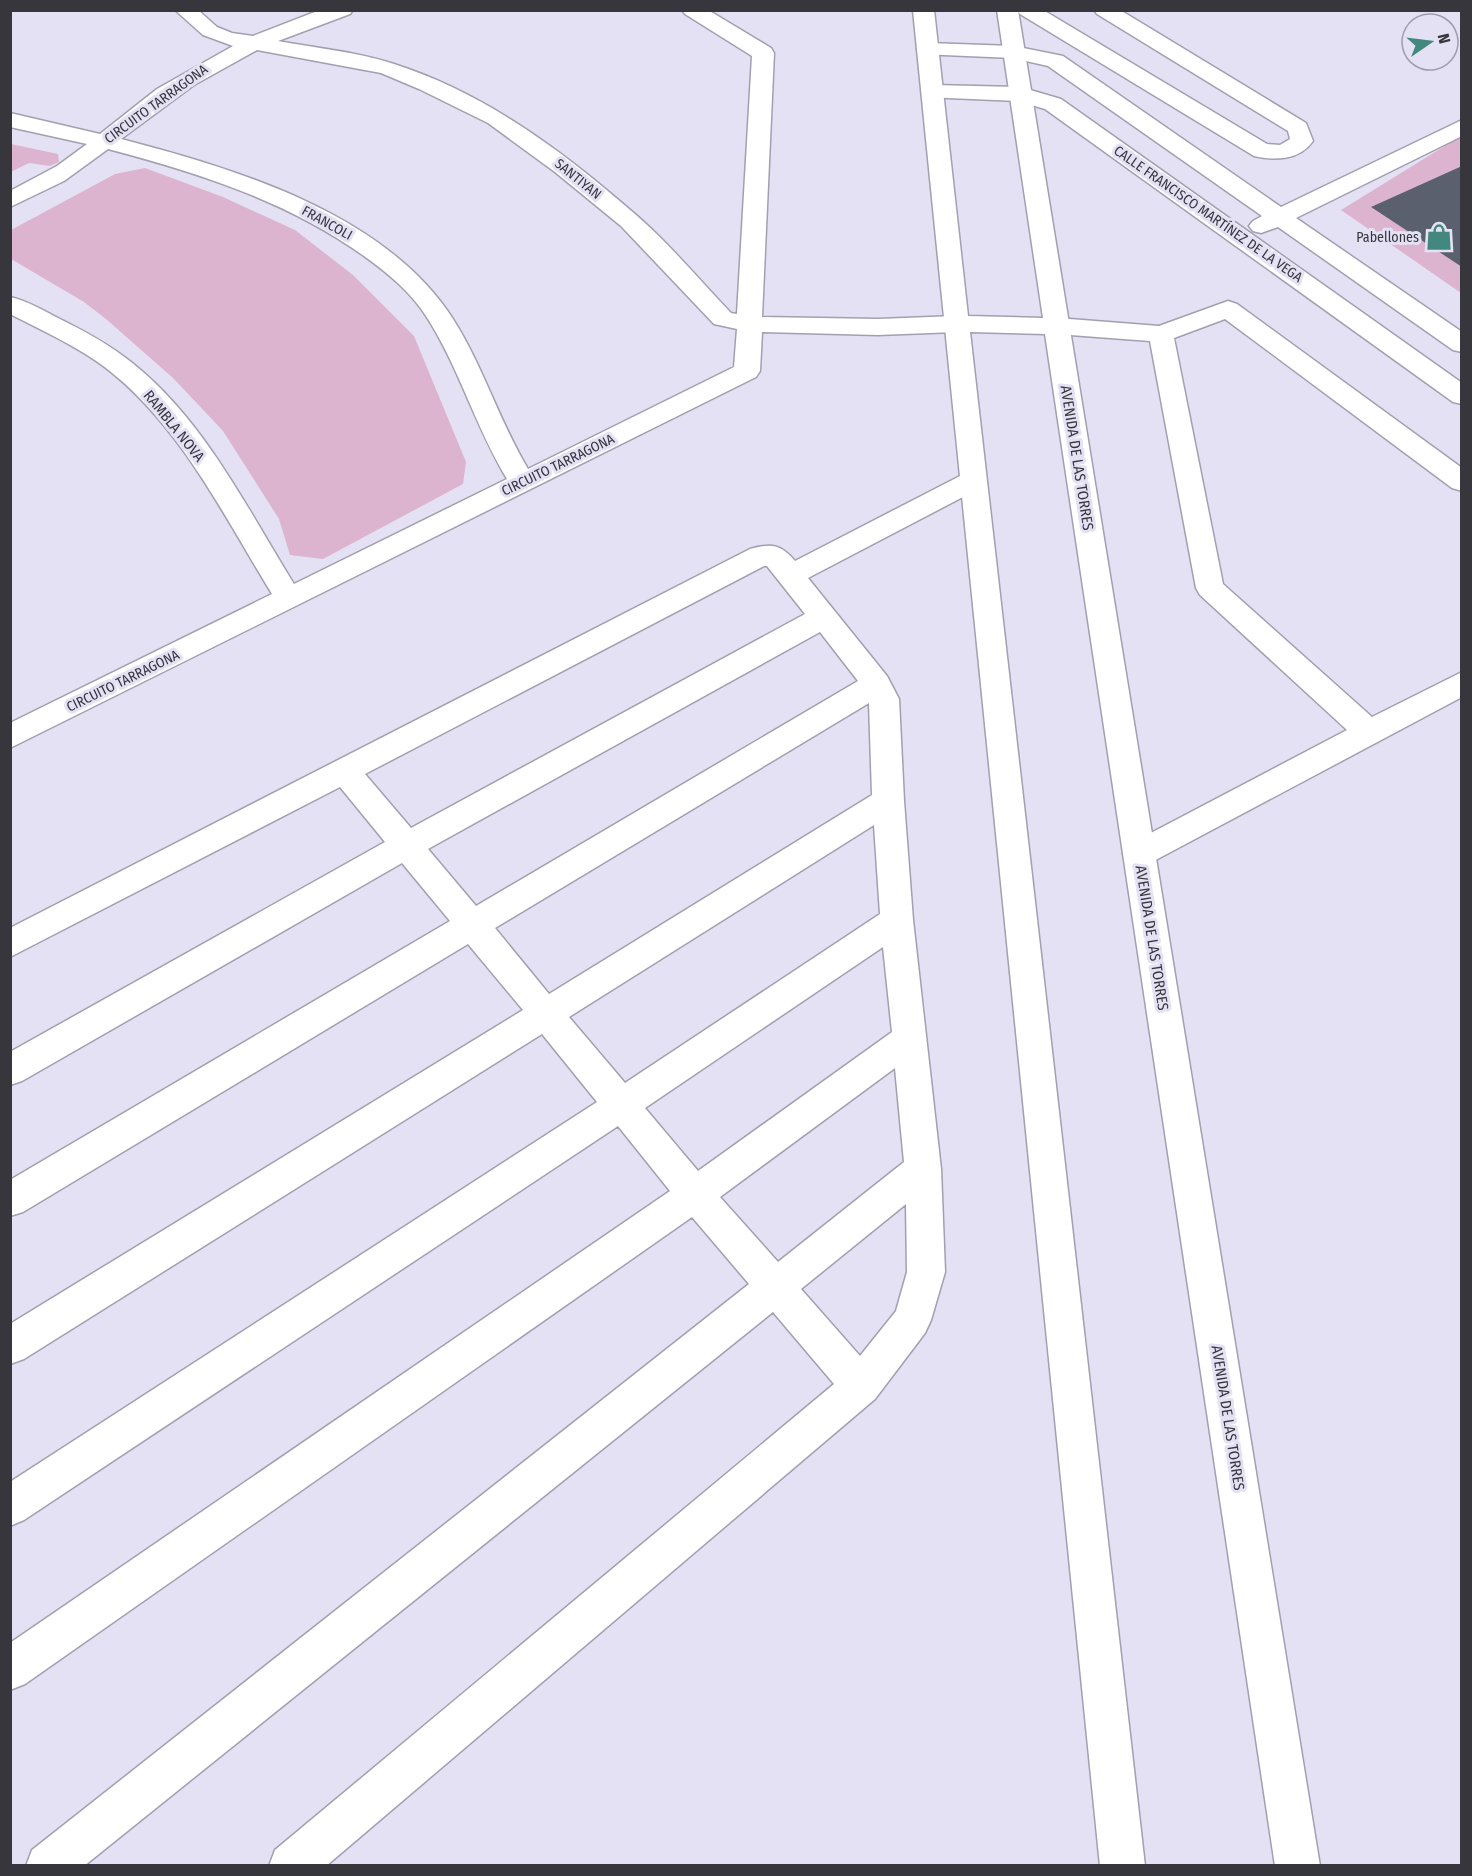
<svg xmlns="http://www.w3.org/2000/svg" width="1472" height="1876" viewBox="0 0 1472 1876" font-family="'Fira Sans Condensed',sans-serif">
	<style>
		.green { fill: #ddb4d0 }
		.building { fill: #5b606f }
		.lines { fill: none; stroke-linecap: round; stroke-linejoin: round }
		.minor-casing { stroke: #a29fb1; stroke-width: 3 }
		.major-casing { stroke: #a29fb1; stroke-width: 3 }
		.minor { fill: #fff; fill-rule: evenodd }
		.major { fill: #fff; fill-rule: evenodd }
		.labels { text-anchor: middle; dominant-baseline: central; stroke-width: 6; stroke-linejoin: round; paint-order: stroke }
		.far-street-label { font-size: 14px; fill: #37363d; stroke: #e4e1f4 }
		.far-poi-label { font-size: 14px; fill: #37363d; stroke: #e4e1f4; text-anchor: end }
		.street-label { font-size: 15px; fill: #37363d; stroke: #e4e1f4 }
	</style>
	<rect width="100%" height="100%" fill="#e4e1f4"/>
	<!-- green -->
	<path class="green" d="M1461,136V293L1341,210Z
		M11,144L58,154L59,162L50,166L29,163L11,172Z
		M145,168L223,197L295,230L353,275L414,336L466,462L463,484L323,559L290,555L279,519L223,431L173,378L106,319L84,302L11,259V230L115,174Z"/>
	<!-- building -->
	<path class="building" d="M1462,166V267L1371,207Z"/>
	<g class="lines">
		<defs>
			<path id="minor" d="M175,10H198L217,27L232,33L253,36L320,10H353L350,14L278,41C315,48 358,52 394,64C485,93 564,152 636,215C670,244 700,281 731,313L737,314L752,56L685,14L682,10H708L771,48L774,53L762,317L878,319L956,316L965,319L969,324L965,329L956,332L878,335L762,332L760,371L756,377L10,748V723L272,594C224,516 180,425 106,368C77,346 43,331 10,314V297C28,301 44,311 60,319C82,330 103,341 123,356C200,412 245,505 294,584L507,479C476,428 460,370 428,319C412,293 389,274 364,256C287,201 199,173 108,149L64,181L10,207V191L57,166L87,144L10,127V113L100,134L157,89L233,46L203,35ZM257,50L381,73L419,89L488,123L555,172L621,226L714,324L737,329L734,367L528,469C499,421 483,366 453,319C385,213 236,169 121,139L194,85Z
				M1017,10H1043L1267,144L1280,145L1290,139L1288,131L1097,14L1094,10H1120L1306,123L1313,141C1300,160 1275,161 1254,156L1020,14Z
				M928,43L1013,46L1063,56L1281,207L1462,120V136L1296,218L1462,332V352L1453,350L1278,227L1261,233L1253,231L1249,226L1253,221L1262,216L1048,66L1013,58L920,54L917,49L920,44Z
				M933,85L1020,87L1061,99L1462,383V404L1453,402L1045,109L1018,101L925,97L922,92L925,87Z
				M1228,301L1237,304L1462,468V491L1452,488L1225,319L1174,338L1223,584L1372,717L1462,672V697L1150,863L1139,867L1128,863L1123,854L1128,845L1347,730L1200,595L1196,588L1150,341L1057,334L1048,331L1044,326L1048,321L1057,318L1159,326Z
				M972,472L982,475L986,481L982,487L808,578L887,676L899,699L904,801L913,920L941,1169L945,1272L931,1320L925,1333L875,1399L326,1866H269L275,1850L834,1384L773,1312L84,1866H26L32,1850L749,1284L692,1217L25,1684L10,1690V1643L670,1191L618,1126L24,1520L10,1526V1482L597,1102L542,1034L24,1359L10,1364V1324L523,1010L468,944L23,1212L10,1216V1180L450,921L402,863L22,1081L10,1085V1052L385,842L340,787L10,957V928L750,549C771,543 781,544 795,561L962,475ZM764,566H767L805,614L411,828L365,774ZM820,632L858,681L476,906L428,849ZM869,703L872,795L549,994L495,928ZM874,825L880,914L625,1083L569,1017ZM883,947L892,1032L698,1171L645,1108ZM895,1068L904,1162L778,1262L720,1197ZM906,1204L907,1272L896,1311L860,1356L801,1289Z"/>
			<path id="major" d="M913,10H934L968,316L1043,318L997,10H1018L1320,1866H1275L1045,334L970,332L1145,1866H1100Z"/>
		</defs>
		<!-- minor casing -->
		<use href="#minor" class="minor-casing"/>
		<!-- major casing -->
		<use href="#major" class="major-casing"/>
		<!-- minor -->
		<use href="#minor" class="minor"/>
		<!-- major -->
		<use href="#major" class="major"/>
	</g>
	<!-- icons -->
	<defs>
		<symbol id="shop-bare" viewBox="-9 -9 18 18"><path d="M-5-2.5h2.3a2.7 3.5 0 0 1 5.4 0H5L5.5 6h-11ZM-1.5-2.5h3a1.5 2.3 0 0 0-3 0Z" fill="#43887e" stroke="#e4e1f4" stroke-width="2.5" paint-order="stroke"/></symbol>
	</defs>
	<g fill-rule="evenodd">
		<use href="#shop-bare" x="1420" y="218" width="38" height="38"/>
	</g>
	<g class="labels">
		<!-- far-street labels -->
		<g class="far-street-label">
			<text transform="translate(156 104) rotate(-36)">CIRCUITO TARRAGONA</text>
			<text transform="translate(578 179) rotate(39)">SANTIYAN</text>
			<text transform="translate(1208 214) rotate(35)">CALLE FRANCISCO MARTÍNEZ DE LA VEGA</text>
			<text transform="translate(327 223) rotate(29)">FRANCOLI</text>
			<text transform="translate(558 465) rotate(-26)">CIRCUITO TARRAGONA</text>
			<text transform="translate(123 681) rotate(-26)">CIRCUITO TARRAGONA</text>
		</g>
		<!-- far-poi labels -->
		<g class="far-poi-label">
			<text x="1419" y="237">Pabellones</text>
		</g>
		<!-- street labels -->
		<g class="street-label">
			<text transform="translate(174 426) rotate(51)">RAMBLA NOVA</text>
			<text transform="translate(1077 458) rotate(81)">AVENIDA DE LAS TORRES</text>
			<text transform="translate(1152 938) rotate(81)">AVENIDA DE LAS TORRES</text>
			<text transform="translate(1228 1418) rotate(81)">AVENIDA DE LAS TORRES</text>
		</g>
	</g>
	<!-- border -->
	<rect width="1472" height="1876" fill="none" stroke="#37363d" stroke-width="24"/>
	<!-- north arrow -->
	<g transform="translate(1430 42) rotate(76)"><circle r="28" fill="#e4e1f4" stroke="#9f9dab" stroke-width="1.5"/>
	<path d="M0-4.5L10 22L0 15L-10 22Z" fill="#43887e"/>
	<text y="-9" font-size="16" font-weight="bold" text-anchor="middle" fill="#37363d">N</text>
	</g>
</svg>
